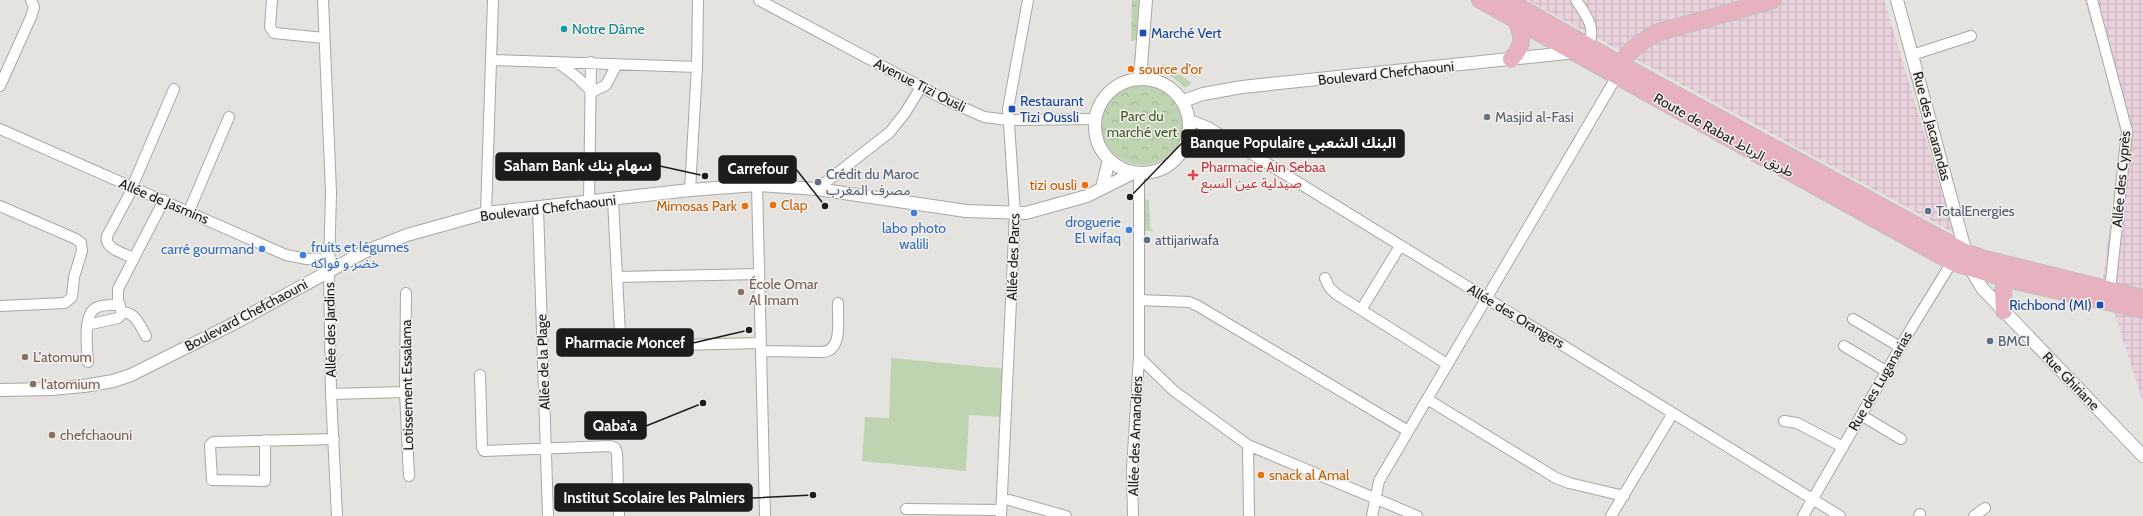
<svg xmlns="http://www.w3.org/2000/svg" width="2143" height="516" viewBox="0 0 2143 516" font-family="Cabin,'Noto Sans Arabic',sans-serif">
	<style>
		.industrial { fill: url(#industrial-grid) }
		.grass { fill: url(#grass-tufts) }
		.park { fill: url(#park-crowns) }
		.pitch { fill: #bed4b0 }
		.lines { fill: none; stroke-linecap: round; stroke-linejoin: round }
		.minor-casing { stroke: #a8a7a3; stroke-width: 12 }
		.tertiary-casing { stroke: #a8a7a3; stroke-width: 14 }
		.primary-casing { stroke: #c0c0bf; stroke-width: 18 }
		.minor { stroke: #fff; stroke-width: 10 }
		.tertiary { stroke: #fff; stroke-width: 12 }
		.primary { stroke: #e8b1be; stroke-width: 16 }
		.culture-dot { fill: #0f9aa8; stroke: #f2f0ec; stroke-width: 1.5 }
		.transit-dot { fill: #1a4fb4; stroke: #f2f0ec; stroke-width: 1.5 }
		.food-dot { fill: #e8710a; stroke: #f2f0ec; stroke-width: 1.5 }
		.worship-dot { fill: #6b7280; stroke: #f2f0ec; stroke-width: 1.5 }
		.health-dot { fill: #e0444e; stroke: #f2f0ec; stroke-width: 1.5 }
		.service-dot { fill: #5c6f8a; stroke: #f2f0ec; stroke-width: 1.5 }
		.shop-dot { fill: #3f7fe0; stroke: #f2f0ec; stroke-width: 1.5 }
		.education-dot { fill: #8d6e63; stroke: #f2f0ec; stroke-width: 1.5 }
		.labels { text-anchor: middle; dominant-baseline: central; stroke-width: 3; stroke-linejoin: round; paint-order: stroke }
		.culture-label { font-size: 14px; fill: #0d838f; stroke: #f2f0ec; text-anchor: start }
		.transit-label { font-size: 14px; fill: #164399; stroke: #f2f0ec; text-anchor: start }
		.food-label { font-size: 14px; fill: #c56008; stroke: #f2f0ec; text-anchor: start }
		.street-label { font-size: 14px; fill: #1e1d1c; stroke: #f2f0ec }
		.park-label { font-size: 14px; fill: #3e5b26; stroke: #f2f0ec }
		.worship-label { font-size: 14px; fill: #5b616d; stroke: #f2f0ec; text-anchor: start }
		.health-label { font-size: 14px; fill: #be3a42; stroke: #f2f0ec; text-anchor: start }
		.service-label { font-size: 14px; fill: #4e5e75; stroke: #f2f0ec; text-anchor: start }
		.shop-label { font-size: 14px; fill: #366cbe; stroke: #f2f0ec; text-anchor: end }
		.education-label { font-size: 14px; fill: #785e54; stroke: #f2f0ec; text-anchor: start }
		.leader { fill: none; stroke: #1e1d1c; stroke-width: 1.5 }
		.callout-dot { fill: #1e1d1c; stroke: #f2f0ec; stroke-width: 1.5 }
		.callout { fill: #1e1d1c; stroke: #1e1d1c; stroke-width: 1.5 }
		.callout-label { font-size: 15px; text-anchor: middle; font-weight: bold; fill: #fff }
	</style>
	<defs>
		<pattern id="industrial-grid" width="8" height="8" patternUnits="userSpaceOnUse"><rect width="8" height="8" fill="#e9d2dd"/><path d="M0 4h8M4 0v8" fill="none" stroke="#c7b4bd"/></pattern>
		<pattern id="grass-tufts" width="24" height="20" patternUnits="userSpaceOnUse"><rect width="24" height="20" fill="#bed4b0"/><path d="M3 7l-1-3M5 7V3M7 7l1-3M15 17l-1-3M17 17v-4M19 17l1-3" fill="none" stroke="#a3b697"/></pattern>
		<pattern id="park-crowns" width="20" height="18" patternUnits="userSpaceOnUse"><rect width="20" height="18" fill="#bed4b0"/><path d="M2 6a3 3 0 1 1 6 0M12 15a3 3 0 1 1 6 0" fill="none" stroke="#a3b697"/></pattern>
	</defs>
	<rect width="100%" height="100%" fill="#e4e3df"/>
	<!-- industrial -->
	<path class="industrial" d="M1527,0H1884L1954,233Z
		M2084,0H2143V402L2103,277L2124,127Z"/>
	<!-- grass -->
	<path class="grass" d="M1132,0H1145L1141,39L1131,41Z
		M1164,64L1189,81L1191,83L1186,88L1167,73L1153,69Z
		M1141,199L1149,200L1150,226L1153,231H1141Z"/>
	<!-- park -->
	<path class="park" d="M1101 124a41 41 0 1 1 82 0a41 41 0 1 1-82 0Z"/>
	<!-- pitch -->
	<path class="pitch" d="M891,358L1008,369L1002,417L969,415L966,471L862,461L865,417L889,418Z"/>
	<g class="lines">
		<defs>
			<path id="minor" d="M272,0L270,27L274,33L324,38
				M323,0L331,192L329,270L331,394L337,516
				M759,0L942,98L984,117L1008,120L1095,119
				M1576,0C1586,15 1597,28 1588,46
				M2092,0L2127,131L2110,290
				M1912,55L1971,36
				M492,60L697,67
				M557,62L577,77L592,92L606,85L617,64
				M0,86L31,17L34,7L31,0
				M1190,120L1208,127L1840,516
				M0,129L286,255L307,259L330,258
				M757,185L765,516
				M132,187L174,89
				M817,189L890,132L905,113L921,87
				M690,190L697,67L698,0
				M129,195L107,236C104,249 124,253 133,258
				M613,200L620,334L623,341L633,346L761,343
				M589,202L591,62
				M0,206L76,239L81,243L82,251L74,277L72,297L65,303L0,306
				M538,208L548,516
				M189,211L229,117
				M486,213L493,0
				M617,277L759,274
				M1325,278L1329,287L1336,294L1447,364
				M406,293L405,392L409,476
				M1139,300L1189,302L1198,306L1408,431
				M1361,310L1400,246
				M123,312C136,313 140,326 146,336
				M1853,319L1900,347
				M87,325L118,318L122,314L118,300V289L164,200
				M1844,346L1886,371
				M761,351L821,352C844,352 837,319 838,303
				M1139,357L1174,391L1248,445L1417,516
				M88,362C87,348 82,312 98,307C104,304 113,305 120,305
				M480,375L482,447L484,451L610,446L615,448L617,453L619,516
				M331,394L405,392
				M1427,399L1556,478L1569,483L1624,496
				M1861,415L1901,439
				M1784,421L1797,423L1843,447
				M265,440V481L212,480L210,445L213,442L334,439
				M1248,445L1249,516
				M1002,498L1066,516
				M906,509L1001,510
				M1001,516L1015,214L1008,109L1028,0
				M1133,516L1132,469L1139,357V174
				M1372,516L1379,481L1617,76
				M1611,516L1673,413
				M1803,516L1912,327L1952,262L1956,259
				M1919,516L1920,514
				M1974,516L1985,508"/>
			<path id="tertiary" d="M1897,0L1970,268L1982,288L2143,456
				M1095 126a47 47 0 1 1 94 0a47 47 0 1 1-94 0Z
				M1140,79L1146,0
				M1183,101L1203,94L1242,87L1577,52
				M1102,188L1109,160
				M0,390L51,389L84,386L113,381L131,375L233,324L364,252L407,235L486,213L690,190L757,185L817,189L966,211L1026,213L1087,196L1133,173"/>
			<path id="primary" d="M1480,0L1952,262L2006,279L2143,310
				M1507,0L1620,64L1965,252L1985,259L2143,298
				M1511,59C1524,47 1523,36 1516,20
				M1617,74C1623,54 1639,43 1656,33L1773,0
				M2004,311L2003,291L2006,279"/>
		</defs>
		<!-- minor casing -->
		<use href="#minor" class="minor-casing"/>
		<!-- tertiary casing -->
		<use href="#tertiary" class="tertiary-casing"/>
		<!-- primary casing -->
		<use href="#primary" class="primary-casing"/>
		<!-- minor -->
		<use href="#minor" class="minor"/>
		<!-- tertiary -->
		<use href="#tertiary" class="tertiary"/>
		<!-- primary -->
		<use href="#primary" class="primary"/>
	</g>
	<!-- markers -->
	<circle class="culture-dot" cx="564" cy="29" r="4"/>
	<g class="transit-dot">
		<rect x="1139" y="29" width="8" height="8" rx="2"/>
		<rect x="1008" y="105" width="8" height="8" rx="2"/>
		<rect x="2096" y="301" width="8" height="8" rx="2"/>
	</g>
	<g class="food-dot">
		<circle cx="1131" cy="69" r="4"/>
		<circle cx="1085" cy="185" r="4"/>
		<circle cx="773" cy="205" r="4"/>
		<circle cx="745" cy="206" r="4"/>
		<circle cx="1261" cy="475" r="4"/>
	</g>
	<circle class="worship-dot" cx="1487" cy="117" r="4"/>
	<path class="health-dot" d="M1191 169h4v4h4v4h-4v4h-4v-4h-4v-4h4z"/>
	<g class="service-dot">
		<circle cx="818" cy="182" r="4"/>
		<circle cx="1928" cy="211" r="4"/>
		<circle cx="1147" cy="240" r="4"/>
		<circle cx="1990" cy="341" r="4"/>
	</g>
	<g class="shop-dot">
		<circle cx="914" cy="213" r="4"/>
		<circle cx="1129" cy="230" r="4"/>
		<circle cx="262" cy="249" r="4"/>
		<circle cx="303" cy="255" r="4"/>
	</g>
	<g class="education-dot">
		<circle cx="741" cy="292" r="4"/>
		<circle cx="25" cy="357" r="4"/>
		<circle cx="33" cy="384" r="4"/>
		<circle cx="52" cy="435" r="4"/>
	</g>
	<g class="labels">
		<!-- culture labels -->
		<g class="culture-label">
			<text x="572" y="29">Notre Dâme</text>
		</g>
		<!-- transit labels -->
		<g class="transit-label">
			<text x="1151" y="33">Marché Vert</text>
			<text x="1020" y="101">Restaurant<tspan x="1020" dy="16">Tizi Oussli</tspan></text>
			<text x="2092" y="305" text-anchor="end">Richbond (MI)</text>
		</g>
		<!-- food labels -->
		<g class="food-label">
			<text x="1139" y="69">source d'or</text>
			<text x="1077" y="185" text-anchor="end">tizi ousli</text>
			<text x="781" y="205">Clap</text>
			<text x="737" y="206" text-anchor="end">Mimosas Park</text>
			<text x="1269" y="475">snack al Amal</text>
		</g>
		<!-- street labels -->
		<g class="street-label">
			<text transform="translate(1386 73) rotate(-6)">Boulevard Chefchaouni</text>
			<text transform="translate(920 85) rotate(27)">Avenue Tizi Ousli</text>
			<text transform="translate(1932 126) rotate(75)">Rue des Jacarandas</text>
			<text transform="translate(1724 135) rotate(29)">Route de Rabat طريق الرباط</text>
			<text transform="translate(2121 179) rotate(-85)">Allée des Cyprès</text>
			<text transform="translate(164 201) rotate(23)">Allée de Jasmins</text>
			<text transform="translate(548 208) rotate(-7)">Boulevard Chefchaouni</text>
			<text transform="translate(1013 257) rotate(-88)">Allée des Parcs</text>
			<text transform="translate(246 315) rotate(-28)">Boulevard Chefchaouni</text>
			<text transform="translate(1516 316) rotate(31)">Allée des Orangers</text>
			<text transform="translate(330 330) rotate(-91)">Allée des Jardins</text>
			<text transform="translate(543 362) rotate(-92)">Allée de la Plage</text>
			<text transform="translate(1880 381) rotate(-60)">Rue des Luganarias</text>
			<text transform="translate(2071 381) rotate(46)">Rue Ghiriane</text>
			<text transform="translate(407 385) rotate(-91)">Lotissement Essalama</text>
			<text transform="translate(1135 436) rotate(-88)">Allée des Amandiers</text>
		</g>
		<!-- park labels -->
		<g class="park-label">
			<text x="1142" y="116">Parc du<tspan x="1142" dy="16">marché vert</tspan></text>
		</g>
		<!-- worship labels -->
		<g class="worship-label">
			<text x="1495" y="117">Masjid al-Fasi</text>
		</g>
		<!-- health labels -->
		<g class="health-label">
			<text x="1201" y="167">Pharmacie Ain Sebaa<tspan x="1201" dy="16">صيدلية عين السبع</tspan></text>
		</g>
		<!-- service labels -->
		<g class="service-label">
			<text x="826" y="174">Crédit du Maroc<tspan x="826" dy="16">مصرف المغرب</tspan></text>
			<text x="1936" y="211">TotalEnergies</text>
			<text x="1155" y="240">attijariwafa</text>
			<text x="1998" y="341">BMCI</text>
		</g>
		<!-- shop labels -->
		<g class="shop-label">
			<text x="1121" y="222">droguerie<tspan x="1121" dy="16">El wifaq</tspan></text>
			<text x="914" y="228" text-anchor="middle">labo photo<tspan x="914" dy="16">walili</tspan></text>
			<text x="311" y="247" text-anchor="start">fruits et légumes<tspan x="311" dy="16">خضر و فواكه</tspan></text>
			<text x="254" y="249">carré gourmand</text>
		</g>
		<!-- education labels -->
		<g class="education-label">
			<text x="749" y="284">École Omar<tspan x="749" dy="16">Al Imam</tspan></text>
			<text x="33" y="357">L'atomum</text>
			<text x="41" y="384">l'atomium</text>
			<text x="60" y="435">chefchaouni</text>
		</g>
	</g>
	<!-- callouts -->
	<path class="leader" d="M1130 197L1182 143M705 176L660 166M825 206L796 169M749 330L693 343M703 403L646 426M813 495L752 498"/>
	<g class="callout-dot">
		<circle cx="1130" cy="197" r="4"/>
		<circle cx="705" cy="176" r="4"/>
		<circle cx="825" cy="206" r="4"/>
		<circle cx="749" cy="330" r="4"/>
		<circle cx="703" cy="403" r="4"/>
		<circle cx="813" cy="495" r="4"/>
	</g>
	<g class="callout">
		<rect x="1182" y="130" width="222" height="27" rx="4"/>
		<rect x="496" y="153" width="164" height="27" rx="4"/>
		<rect x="719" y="156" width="77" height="27" rx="4"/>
		<rect x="557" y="329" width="136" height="27" rx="4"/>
		<rect x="585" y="412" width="61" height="27" rx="4"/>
		<rect x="555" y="484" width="197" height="27" rx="4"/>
	</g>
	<g class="callout-label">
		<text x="1293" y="148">Banque Populaire البنك الشعبي</text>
		<text x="578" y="171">Saham Bank سهام بنك</text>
		<text x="758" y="174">Carrefour</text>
		<text x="625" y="348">Pharmacie Moncef</text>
		<text x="615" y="431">Qaba'a</text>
		<text x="654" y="503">Institut Scolaire les Palmiers</text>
	</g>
</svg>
